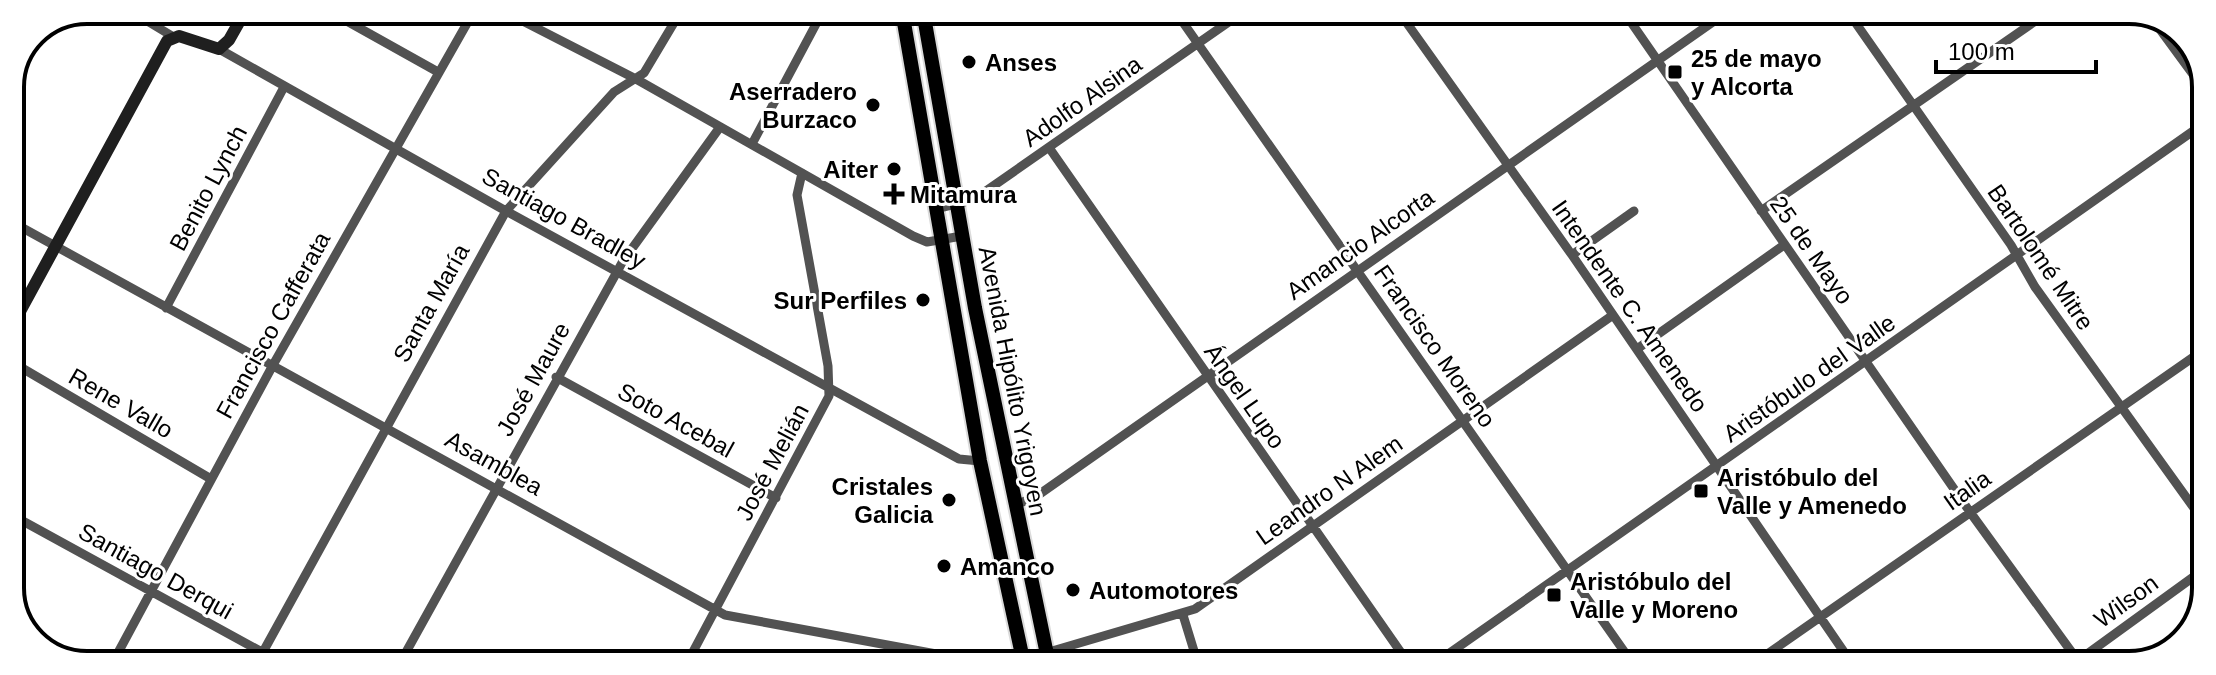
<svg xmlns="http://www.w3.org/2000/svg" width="2216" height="675" viewBox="0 0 2216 675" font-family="Arial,sans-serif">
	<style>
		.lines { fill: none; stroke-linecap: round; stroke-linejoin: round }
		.primary-casing { stroke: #dbdbdb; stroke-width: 18 }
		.street { stroke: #525252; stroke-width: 9 }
		.secondary { stroke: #1f1f1f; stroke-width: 12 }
		.primary { stroke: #000; stroke-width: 14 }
		.poi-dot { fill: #000; stroke: #fff; stroke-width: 3 }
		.labels { text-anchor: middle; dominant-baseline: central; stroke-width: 6; stroke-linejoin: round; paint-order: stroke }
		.poi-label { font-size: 24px; font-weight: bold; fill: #000; stroke: #fff; text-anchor: start }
		.street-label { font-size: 24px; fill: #000; stroke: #fff }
		.rim { fill: none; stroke: #000; stroke-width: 4 }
	</style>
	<rect width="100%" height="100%" fill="#fff"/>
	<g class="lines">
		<defs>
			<path id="primary" d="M902,11L980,461L1024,664
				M923,11L975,308L1049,664"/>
		</defs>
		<!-- primary casing -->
		<use href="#primary" class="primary-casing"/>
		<!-- street -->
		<path class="street" d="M129,10L172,36
			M327,10L438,72
			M503,11L636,79L913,236L927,242L962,236
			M1175,11L1633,664
			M1399,12L1572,255L1853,665
			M1624,12L1970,512L2081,665
			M1848,12L2011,245L2035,287L2204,522
			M2148,13L2206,92
			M219,49L506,211L959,459L980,461
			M752,144L823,11
			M1050,149L1409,664
			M936,209L973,200L1243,12
			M1761,211L2047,13
			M10,221L725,615L985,663
			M1572,255L1634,211
			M166,308L284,87
			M1637,349L1784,245
			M10,361L211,479
			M556,377L776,498
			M1014,505L1034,498L1727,12
			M10,514L282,663
			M1183,615L1198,664
			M263,652L506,211L614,92L644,73L681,11
			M113,662L273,365L474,11
			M400,663L623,261L720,127
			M687,663L829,396L828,366L797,195L802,173
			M1008,664L1195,609L1613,315
			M1434,664L2206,122
			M1753,664L2205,349
			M2072,665L2203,570"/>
		<!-- secondary -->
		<path class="secondary" d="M10,330L167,41L179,36L219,49L229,40L246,10"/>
		<!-- primary -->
		<use href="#primary" class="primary"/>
	</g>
	<!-- markers -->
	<g class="poi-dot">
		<circle cx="969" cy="62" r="8"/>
		<rect x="1667" y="64" width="16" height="16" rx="4"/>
		<circle cx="873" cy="105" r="8"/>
		<circle cx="894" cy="169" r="8"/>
		<path d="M890 182h8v8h8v8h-8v8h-8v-8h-8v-8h8z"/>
		<circle cx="923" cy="300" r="8"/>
		<rect x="1693" y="483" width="16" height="16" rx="4"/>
		<circle cx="949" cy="500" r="8"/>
		<circle cx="944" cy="566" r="8"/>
		<circle cx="1073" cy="590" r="8"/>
		<rect x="1546" y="587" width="16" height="16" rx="4"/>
	</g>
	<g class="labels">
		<!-- poi labels -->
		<g class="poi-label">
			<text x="1691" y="58">25 de mayo<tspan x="1691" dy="28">y Alcorta</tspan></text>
			<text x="985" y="62">Anses</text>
			<text x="857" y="91" text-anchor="end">Aserradero<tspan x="857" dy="28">Burzaco</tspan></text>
			<text x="878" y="169" text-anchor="end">Aiter</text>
			<text x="910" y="194">Mitamura</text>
			<text x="907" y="300" text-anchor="end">Sur Perfiles</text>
			<text x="1717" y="477">Aristóbulo del<tspan x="1717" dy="28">Valle y Amenedo</tspan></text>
			<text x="933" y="486" text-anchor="end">Cristales<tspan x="933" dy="28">Galicia</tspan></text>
			<text x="960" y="566">Amanco</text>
			<text x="1570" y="581">Aristóbulo del<tspan x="1570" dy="28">Valle y Moreno</tspan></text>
			<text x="1089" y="590">Automotores</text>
		</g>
		<!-- street labels -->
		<g class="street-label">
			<text transform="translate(1082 101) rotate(-35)">Adolfo Alsina</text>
			<text transform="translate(208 188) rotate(-62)">Benito Lynch</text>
			<text transform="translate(564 218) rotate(29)">Santiago Bradley</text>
			<text transform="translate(1360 244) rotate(-35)">Amancio Alcorta</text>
			<text transform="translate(1812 250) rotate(55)">25 de Mayo</text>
			<text transform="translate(2041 257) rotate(56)">Bartolomé Mitre</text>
			<text transform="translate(431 303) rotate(-61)">Santa María</text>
			<text transform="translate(1630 306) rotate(55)">Intendente C. Amenedo</text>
			<text transform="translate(273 325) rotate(-61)">Francisco Cafferata</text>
			<text transform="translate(1435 346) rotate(55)">Francisco Moreno</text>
			<text transform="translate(1809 378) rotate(-35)">Aristóbulo del Valle</text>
			<text transform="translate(533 379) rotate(-61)">José Maure</text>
			<text transform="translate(1013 381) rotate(79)">Avenida Hipólito Yrigoyen</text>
			<text transform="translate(1245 396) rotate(55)">Ángel Lupo</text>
			<text transform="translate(121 403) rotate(30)">Rene Vallo</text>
			<text transform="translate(676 420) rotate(29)">Soto Acebal</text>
			<text transform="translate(772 462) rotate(-62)">José Melián</text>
			<text transform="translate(494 463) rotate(29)">Asamblea</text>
			<text transform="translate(1329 490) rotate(-35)">Leandro N Alem</text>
			<text transform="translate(1967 490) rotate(-35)">Italia</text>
			<text transform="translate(156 571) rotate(29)">Santiago Derqui</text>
			<text transform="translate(2126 601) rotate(-36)">Wilson</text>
		</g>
	</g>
	<!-- crop -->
	<path d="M0 0H2216V675H0ZM87 24H2129A63 63 0 0 1 2192 87V588A63 63 0 0 1 2129 651H87A63 63 0 0 1 24 588V87A63 63 0 0 1 87 24Z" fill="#fff" fill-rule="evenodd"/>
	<path class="rim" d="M87 24H2129A63 63 0 0 1 2192 87V588A63 63 0 0 1 2129 651H87A63 63 0 0 1 24 588V87A63 63 0 0 1 87 24Z"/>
	<!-- scale -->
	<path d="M1936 60v12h160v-12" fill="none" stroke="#000000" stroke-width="4"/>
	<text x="1948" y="60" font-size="24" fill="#000000" stroke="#ffffff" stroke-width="6" paint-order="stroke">100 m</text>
</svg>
